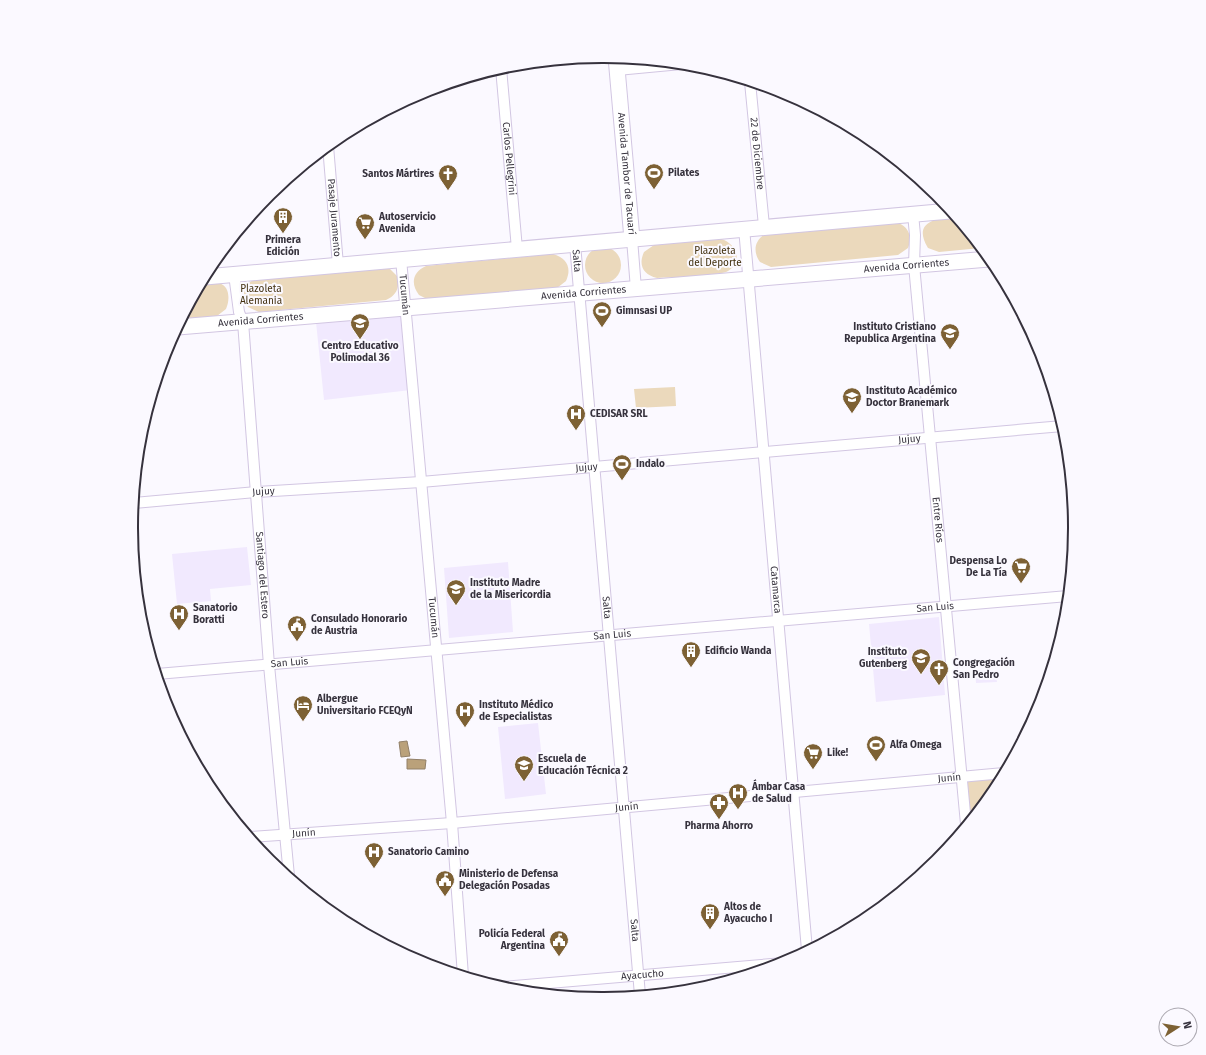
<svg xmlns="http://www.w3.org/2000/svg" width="1206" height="1055" viewBox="0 0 1206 1055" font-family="'Fira Sans',sans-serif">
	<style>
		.built { fill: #f1e9fe }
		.green { fill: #ebd9bc }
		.water { fill: #baa17a; stroke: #928068 }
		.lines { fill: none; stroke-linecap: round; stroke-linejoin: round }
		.minor-casing { stroke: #d2c6e2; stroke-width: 12 }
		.primary-casing { stroke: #d2c6e2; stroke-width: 17 }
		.minor { stroke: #fff; stroke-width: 10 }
		.primary { stroke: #fff; stroke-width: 15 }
		.labels { text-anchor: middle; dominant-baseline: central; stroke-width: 4; stroke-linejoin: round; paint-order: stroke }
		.street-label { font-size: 10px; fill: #36323d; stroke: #fbf9ff }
		.poi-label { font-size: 10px; font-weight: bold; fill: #36323d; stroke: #fbf9ff; text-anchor: start }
		.park-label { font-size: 10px; fill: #42300f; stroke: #fbf9ff }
		.rim { fill: none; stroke: #36323d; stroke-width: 2 }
	</style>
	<rect width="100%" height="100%" fill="#fbf9ff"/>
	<!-- built -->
	<path class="built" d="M402,313L411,390L324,400L316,322Z
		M247,547L251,585L210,589L211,601L177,604L172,554Z
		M508,562L513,632L449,638L444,568Z
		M939,617L945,695L876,702L869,624Z
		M995,670L997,682L976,683L975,671Z
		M538,723L546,794L505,799L498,727Z"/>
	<!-- green -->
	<path class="green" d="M955,217L981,248L939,252L928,248C912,222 936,218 955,217Z
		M895,222C908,225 913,236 908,248L898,255L771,267L760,262C752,251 755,239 767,233Z
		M721,239C736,243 744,262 728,271C720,276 670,277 657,278C643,275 638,265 644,252L654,245Z
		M585 265a18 18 0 1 1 36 0a18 18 0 1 1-36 0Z
		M553,254C567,258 572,268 566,281L557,288L429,300L419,295C410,283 413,272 426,266Z
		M389,268L397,276C400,287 397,295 386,300L259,312L248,307L243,297L246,285L256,278Z
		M202,283C207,283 214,282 219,283C230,286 230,300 226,309L217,316L183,319Z
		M675,387L676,406L636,408L634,389Z
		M1002,776L995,790L969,821L965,779Z"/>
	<!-- water -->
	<path class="water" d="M407,741L410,756L401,757L399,742Z
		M407,759L426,760L425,769H407Z"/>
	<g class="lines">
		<defs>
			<g id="minor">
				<path id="s1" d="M501,68L517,249"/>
				<path d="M617,70L681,64"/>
				<path id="s2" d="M750,82L764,226"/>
				<path id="s3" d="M328,146L338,265"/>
				<path id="s4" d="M913,214L915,235L914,265L966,824"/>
				<path id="s5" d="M744,228L807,950"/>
				<path d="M632,239L636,289"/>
				<path id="s6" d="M575,244L640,995"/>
				<path id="s7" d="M401,259L452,823L463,976"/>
				<path id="s8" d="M234,274L239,312L243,322L269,665L289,876"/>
				<path id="s9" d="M134,503L257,492L421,482L1063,426"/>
				<path id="s10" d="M157,674L1068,596"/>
				<path id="s11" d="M250,837L452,823L1004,773"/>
				<path id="s12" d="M502,987L784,963"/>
			</g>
			<g id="primary">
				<path id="s13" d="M616,57L632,239"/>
				<path d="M205,277L950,211"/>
				<path id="s14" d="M178,327L989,259"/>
			</g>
		</defs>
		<!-- minor casing -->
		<use href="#minor" class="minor-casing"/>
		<!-- primary casing -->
		<use href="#primary" class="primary-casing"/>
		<!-- minor -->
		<use href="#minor" class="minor"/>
		<!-- primary -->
		<use href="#primary" class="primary"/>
	</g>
	<!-- icons -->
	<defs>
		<symbol id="stadium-pin" viewBox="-11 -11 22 30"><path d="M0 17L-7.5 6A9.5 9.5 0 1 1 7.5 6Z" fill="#7d6134" stroke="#fbf9ff"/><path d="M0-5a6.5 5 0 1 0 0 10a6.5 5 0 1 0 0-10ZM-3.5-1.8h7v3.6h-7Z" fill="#fff"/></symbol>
		<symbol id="church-pin" viewBox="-11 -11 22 30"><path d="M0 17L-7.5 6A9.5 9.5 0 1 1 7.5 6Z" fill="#7d6134" stroke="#fbf9ff"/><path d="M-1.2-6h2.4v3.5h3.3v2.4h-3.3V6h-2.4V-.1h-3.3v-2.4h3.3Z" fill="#fff"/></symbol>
		<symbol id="building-pin" viewBox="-11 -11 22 30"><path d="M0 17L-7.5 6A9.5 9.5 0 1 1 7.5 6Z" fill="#7d6134" stroke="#fbf9ff"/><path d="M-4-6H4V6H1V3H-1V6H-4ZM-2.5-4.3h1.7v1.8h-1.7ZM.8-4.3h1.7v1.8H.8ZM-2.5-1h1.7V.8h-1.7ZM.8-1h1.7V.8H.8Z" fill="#fff"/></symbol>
		<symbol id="supermarket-pin" viewBox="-11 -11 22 30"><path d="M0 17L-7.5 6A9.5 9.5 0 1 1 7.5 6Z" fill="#7d6134" stroke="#fbf9ff"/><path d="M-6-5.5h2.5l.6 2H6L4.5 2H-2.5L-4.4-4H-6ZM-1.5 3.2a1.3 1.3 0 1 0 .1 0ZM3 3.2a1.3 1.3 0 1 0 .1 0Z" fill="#fff"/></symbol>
		<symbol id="school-pin" viewBox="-11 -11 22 30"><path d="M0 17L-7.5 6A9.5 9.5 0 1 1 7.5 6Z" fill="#7d6134" stroke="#fbf9ff"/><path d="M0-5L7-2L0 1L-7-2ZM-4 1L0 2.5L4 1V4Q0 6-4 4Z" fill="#fff"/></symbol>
		<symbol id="university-pin" viewBox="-11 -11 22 30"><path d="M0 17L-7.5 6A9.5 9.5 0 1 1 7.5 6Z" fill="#7d6134" stroke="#fbf9ff"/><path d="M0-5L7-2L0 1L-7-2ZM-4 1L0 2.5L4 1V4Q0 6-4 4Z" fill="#fff"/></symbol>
		<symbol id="hospital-pin" viewBox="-11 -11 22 30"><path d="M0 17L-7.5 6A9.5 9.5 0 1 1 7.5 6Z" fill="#7d6134" stroke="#fbf9ff"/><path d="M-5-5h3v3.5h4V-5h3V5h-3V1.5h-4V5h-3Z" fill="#fff"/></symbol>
		<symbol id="civic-pin" viewBox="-11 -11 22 30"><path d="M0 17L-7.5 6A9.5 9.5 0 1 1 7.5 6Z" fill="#7d6134" stroke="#fbf9ff"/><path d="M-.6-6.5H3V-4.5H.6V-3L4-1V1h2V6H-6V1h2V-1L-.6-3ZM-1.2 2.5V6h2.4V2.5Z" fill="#fff"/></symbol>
		<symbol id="hotel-pin" viewBox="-11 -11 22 30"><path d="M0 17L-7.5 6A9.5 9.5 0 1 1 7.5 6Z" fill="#7d6134" stroke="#fbf9ff"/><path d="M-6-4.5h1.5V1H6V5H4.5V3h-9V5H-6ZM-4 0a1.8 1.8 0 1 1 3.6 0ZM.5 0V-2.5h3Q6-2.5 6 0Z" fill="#fff"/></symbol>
		<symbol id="pharmacy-pin" viewBox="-11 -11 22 30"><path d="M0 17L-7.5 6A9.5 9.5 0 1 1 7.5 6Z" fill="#7d6134" stroke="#fbf9ff"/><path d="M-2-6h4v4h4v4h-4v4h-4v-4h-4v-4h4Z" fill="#fff"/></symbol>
	</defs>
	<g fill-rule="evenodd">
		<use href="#stadium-pin" x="643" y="162" width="22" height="30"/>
		<use href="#church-pin" x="437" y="163" width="22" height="30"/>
		<use href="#building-pin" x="272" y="206" width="22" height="30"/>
		<use href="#supermarket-pin" x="354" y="212" width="22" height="30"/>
		<use href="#stadium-pin" x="591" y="300" width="22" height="30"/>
		<use href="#school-pin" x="349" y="312" width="22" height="30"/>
		<use href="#school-pin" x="939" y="322" width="22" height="30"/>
		<use href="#university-pin" x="841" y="386" width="22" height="30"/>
		<use href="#hospital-pin" x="565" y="403" width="22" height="30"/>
		<use href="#stadium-pin" x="611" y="453" width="22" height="30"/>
		<use href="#supermarket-pin" x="1010" y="556" width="22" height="30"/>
		<use href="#school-pin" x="445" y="578" width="22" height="30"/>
		<use href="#hospital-pin" x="168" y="603" width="22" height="30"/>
		<use href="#civic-pin" x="286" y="614" width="22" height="30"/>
		<use href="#building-pin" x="680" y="640" width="22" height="30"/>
		<use href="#school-pin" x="910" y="647" width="22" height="30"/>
		<use href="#church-pin" x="928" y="658" width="22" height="30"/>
		<use href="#hotel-pin" x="292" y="694" width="22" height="30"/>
		<use href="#hospital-pin" x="454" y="700" width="22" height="30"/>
		<use href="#stadium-pin" x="865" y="734" width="22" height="30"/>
		<use href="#supermarket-pin" x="802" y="742" width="22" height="30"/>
		<use href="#school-pin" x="513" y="754" width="22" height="30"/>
		<use href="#hospital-pin" x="727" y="782" width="22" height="30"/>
		<use href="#pharmacy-pin" x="708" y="792" width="22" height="30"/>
		<use href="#hospital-pin" x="363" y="841" width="22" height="30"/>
		<use href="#civic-pin" x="434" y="869" width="22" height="30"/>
		<use href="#building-pin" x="699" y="902" width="22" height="30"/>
		<use href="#civic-pin" x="548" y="929" width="22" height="30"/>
	</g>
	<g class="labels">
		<!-- street labels -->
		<g class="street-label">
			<text stroke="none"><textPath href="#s2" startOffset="72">22 de Diciembre</textPath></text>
			<text stroke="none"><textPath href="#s1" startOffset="91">Carlos Pellegrini</textPath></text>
			<text stroke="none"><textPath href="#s13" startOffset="117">Avenida Tambor de Tacuarí</textPath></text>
			<text stroke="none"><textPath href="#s3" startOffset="72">Pasaje Juramento</textPath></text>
			<text stroke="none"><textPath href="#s6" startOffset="17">Salta</textPath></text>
			<text stroke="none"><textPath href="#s14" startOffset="731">Avenida Corrientes</textPath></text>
			<text stroke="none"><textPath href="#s14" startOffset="407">Avenida Corrientes</textPath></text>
			<text stroke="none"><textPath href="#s7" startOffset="36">Tucumán</textPath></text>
			<text stroke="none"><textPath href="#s14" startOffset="83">Avenida Corrientes</textPath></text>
			<text stroke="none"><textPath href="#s9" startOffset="778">Jujuy</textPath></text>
			<text stroke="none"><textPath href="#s9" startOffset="454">Jujuy</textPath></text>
			<text stroke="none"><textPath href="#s9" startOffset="130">Jujuy</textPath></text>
			<text stroke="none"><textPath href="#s4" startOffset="307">Entre Ríos</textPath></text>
			<text stroke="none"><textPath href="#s8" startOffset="303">Santiago del Estero</textPath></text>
			<text stroke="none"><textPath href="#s5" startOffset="363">Catamarca</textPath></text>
			<text stroke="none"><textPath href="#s10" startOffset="781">San Luis</textPath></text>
			<text stroke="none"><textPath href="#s6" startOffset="365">Salta</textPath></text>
			<text stroke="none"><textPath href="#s7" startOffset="360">Tucumán</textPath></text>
			<text stroke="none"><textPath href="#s10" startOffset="457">San Luis</textPath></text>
			<text stroke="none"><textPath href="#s10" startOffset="133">San Luis</textPath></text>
			<text stroke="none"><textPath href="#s11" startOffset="702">Junín</textPath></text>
			<text stroke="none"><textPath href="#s11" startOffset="378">Junín</textPath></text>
			<text stroke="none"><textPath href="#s11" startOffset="54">Junín</textPath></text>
			<text stroke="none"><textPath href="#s6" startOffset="689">Salta</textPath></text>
			<text stroke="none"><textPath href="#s12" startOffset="141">Ayacucho</textPath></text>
		</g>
		<!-- poi labels -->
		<g class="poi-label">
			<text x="668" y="173">Pilates</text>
			<text x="434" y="174" text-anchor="end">Santos Mártires</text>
			<text x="379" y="217">Autoservicio<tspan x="379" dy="12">Avenida</tspan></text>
			<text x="283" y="240" text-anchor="middle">Primera<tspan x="283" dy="12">Edición</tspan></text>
			<text x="616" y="311">Gimnsasi UP</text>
			<text x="936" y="327" text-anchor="end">Instituto Cristiano<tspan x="936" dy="12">Republica Argentina</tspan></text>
			<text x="360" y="346" text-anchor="middle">Centro Educativo<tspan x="360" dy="12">Polimodal 36</tspan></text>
			<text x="866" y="391">Instituto Académico<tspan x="866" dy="12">Doctor Branemark</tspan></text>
			<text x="590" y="414">CEDISAR SRL</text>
			<text x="636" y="464">Indalo</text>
			<text x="1007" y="561" text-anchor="end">Despensa Lo<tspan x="1007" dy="12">De La Tía</tspan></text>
			<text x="470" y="583">Instituto Madre<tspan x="470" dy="12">de la Misericordia</tspan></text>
			<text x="193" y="608">Sanatorio<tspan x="193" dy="12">Boratti</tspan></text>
			<text x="311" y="619">Consulado Honorario<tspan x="311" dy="12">de Austria</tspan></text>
			<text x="705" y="651">Edificio Wanda</text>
			<text x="907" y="652" text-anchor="end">Instituto<tspan x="907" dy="12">Gutenberg</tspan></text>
			<text x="953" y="663">Congregación<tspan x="953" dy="12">San Pedro</tspan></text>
			<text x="317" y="699">Albergue<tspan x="317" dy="12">Universitario FCEQyN</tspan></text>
			<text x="479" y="705">Instituto Médico<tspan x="479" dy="12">de Especialistas</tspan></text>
			<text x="890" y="745">Alfa Omega</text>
			<text x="827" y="753">Like!</text>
			<text x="538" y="759">Escuela de<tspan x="538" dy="12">Educación Técnica 2</tspan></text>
			<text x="752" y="787">Ámbar Casa<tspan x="752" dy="12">de Salud</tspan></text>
			<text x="719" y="826" text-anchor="middle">Pharma Ahorro</text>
			<text x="388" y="852">Sanatorio Camino</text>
			<text x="459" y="874">Ministerio de Defensa<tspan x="459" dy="12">Delegación Posadas</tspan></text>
			<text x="724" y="907">Altos de<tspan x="724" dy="12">Ayacucho I</tspan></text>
			<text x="545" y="934" text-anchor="end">Policía Federal<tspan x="545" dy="12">Argentina</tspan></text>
		</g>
		<!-- park labels -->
		<g class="park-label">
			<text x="715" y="251">Plazoleta<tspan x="715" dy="12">del Deporte</tspan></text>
			<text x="261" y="289">Plazoleta<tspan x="261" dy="12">Alemania</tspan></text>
		</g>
	</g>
	<!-- crop -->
	<path d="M0 0H1206V1055H0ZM602 63H604A464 464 0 0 1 1068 527V528A464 464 0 0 1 604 992H602A464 464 0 0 1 138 528V527A464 464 0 0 1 602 63Z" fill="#fbf9ff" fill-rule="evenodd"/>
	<path class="rim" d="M602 63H604A464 464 0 0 1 1068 527V528A464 464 0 0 1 604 992H602A464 464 0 0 1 138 528V527A464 464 0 0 1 602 63Z"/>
	<!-- north arrow -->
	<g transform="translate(1178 1027) rotate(78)"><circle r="19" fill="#fbf9ff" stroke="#aca9b1"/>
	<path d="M0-3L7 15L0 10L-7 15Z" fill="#7d6134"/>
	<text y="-6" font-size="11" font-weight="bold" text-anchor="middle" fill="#36323d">N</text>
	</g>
</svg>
